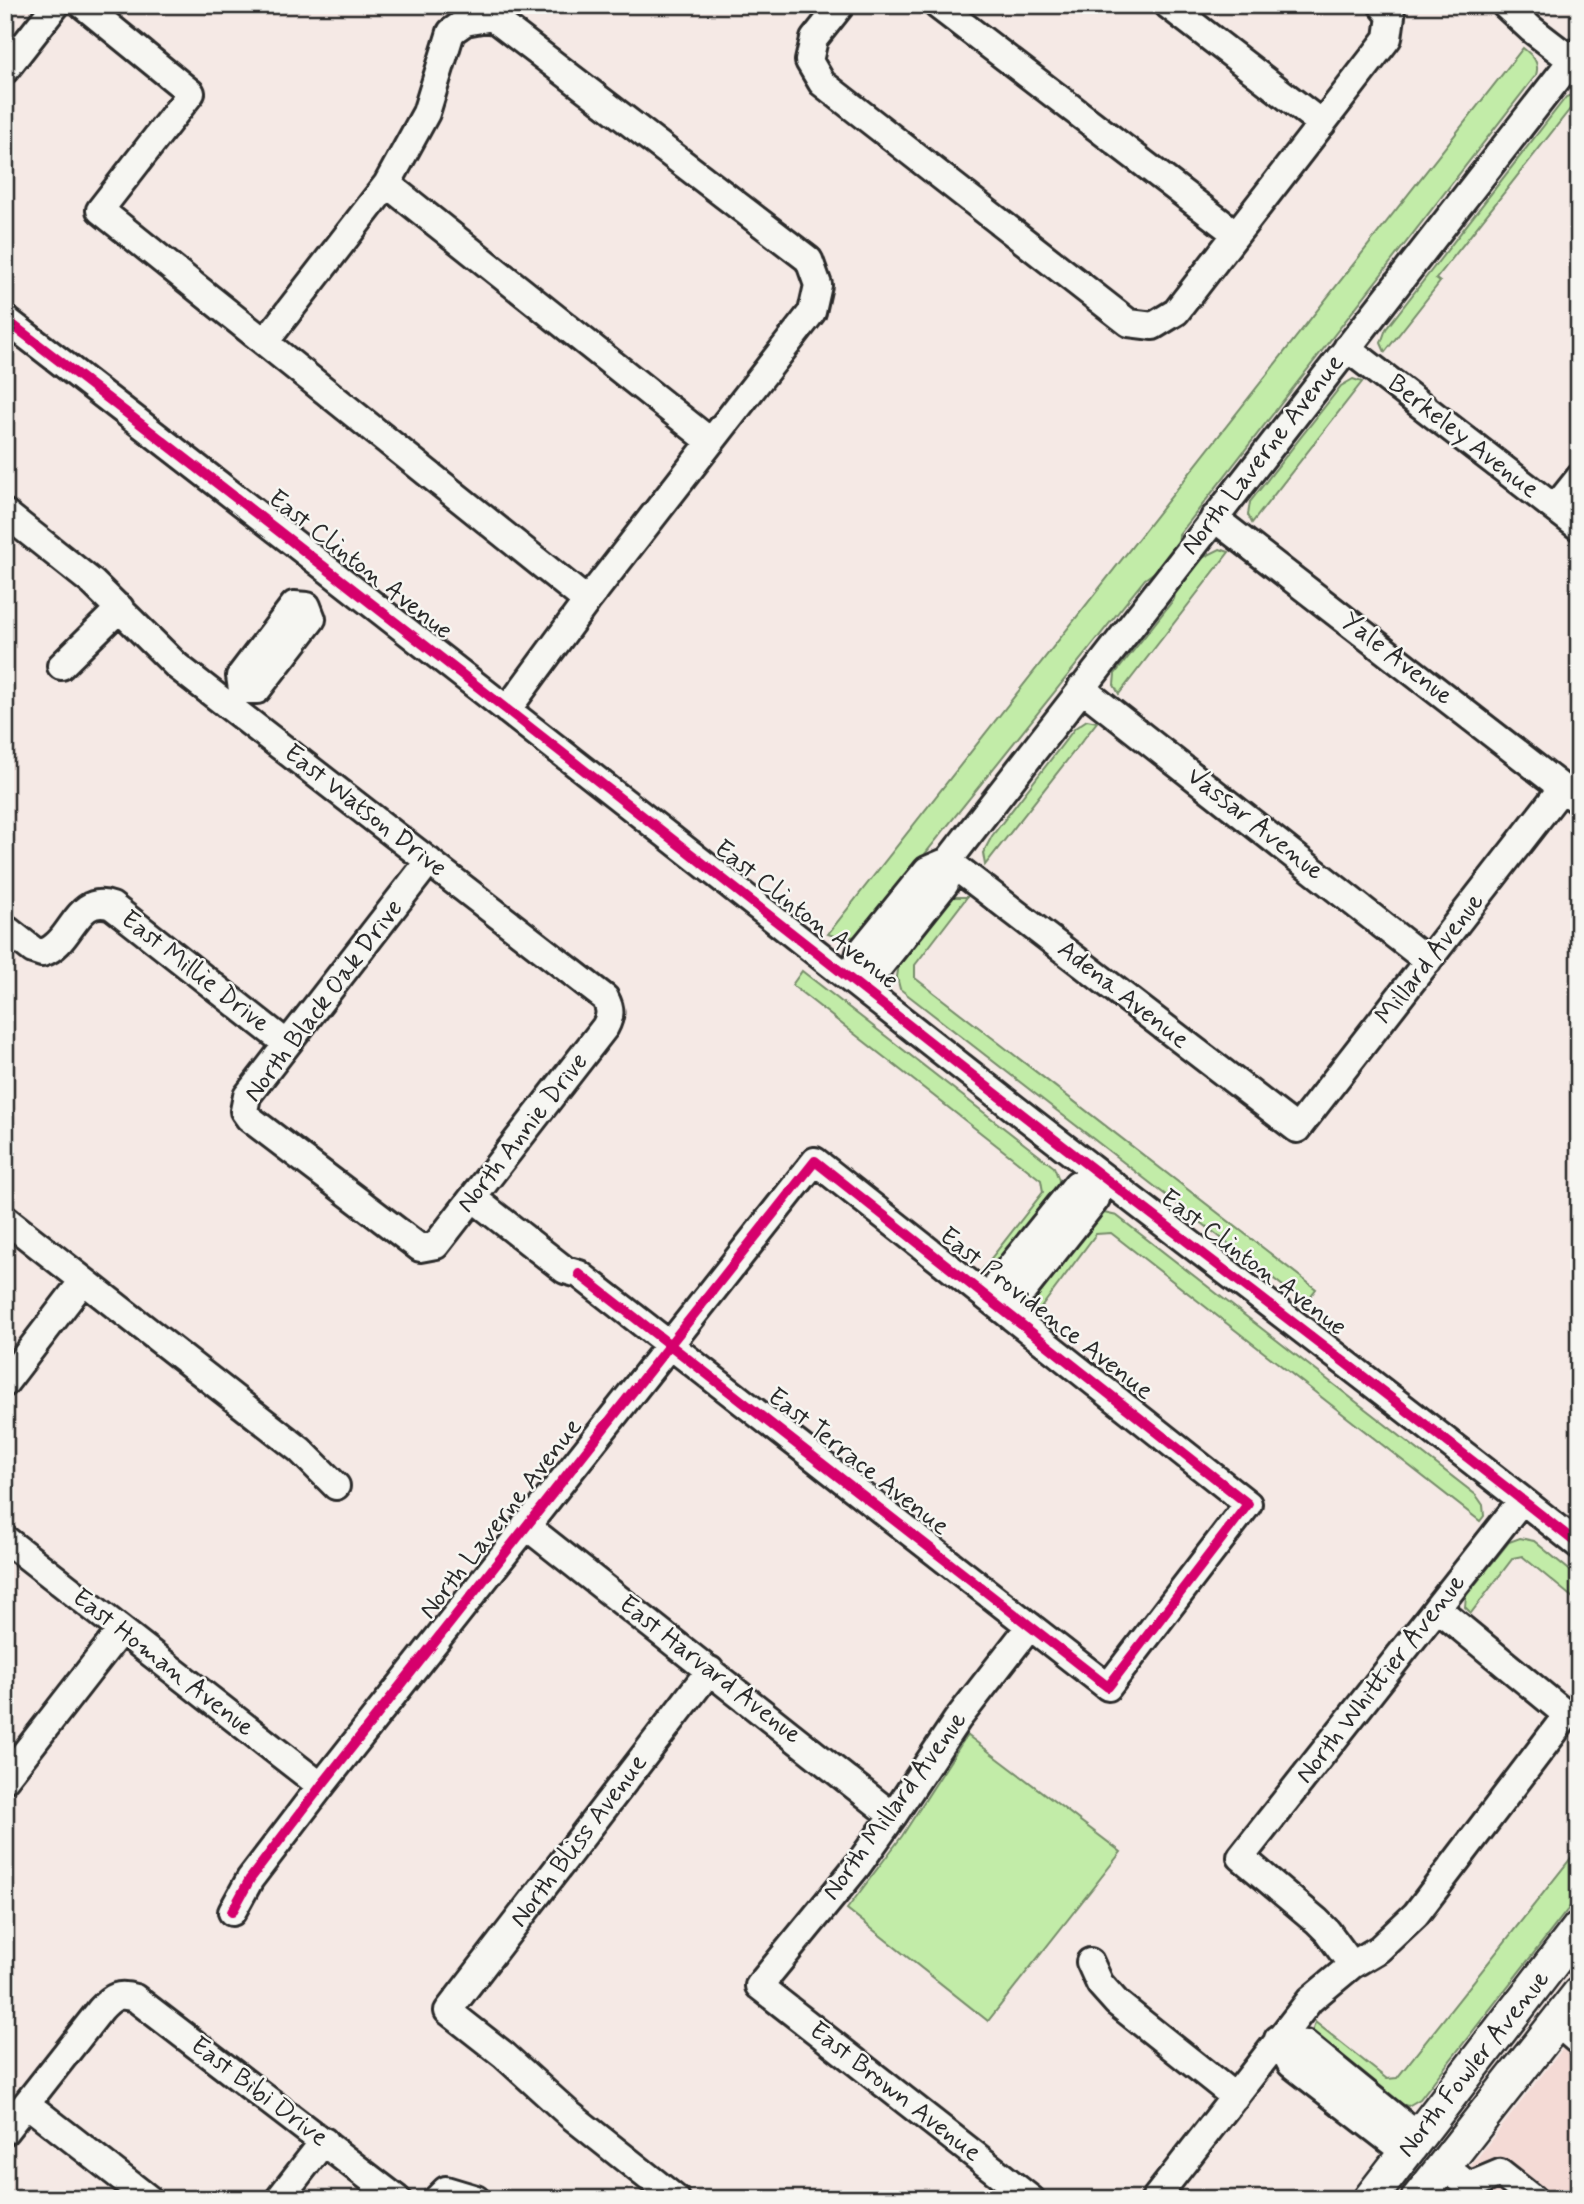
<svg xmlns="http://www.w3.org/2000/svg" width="1584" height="2204" viewBox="0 0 1584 2204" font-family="Mynerve,sans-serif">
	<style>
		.built { fill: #f4dad5 }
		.green { fill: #c2eca8; stroke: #768c6a; stroke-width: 2 }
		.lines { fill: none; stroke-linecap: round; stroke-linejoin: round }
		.minor-casing { stroke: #2b2b2b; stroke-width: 32 }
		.major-casing { stroke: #2b2b2b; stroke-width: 38 }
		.minor { stroke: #f6f6f2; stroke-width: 26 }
		.major { stroke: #f6f6f2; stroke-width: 33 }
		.cycleway-casing { stroke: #f6f6f2; stroke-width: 15 }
		.cycleway { stroke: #d6006c; stroke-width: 10 }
		.labels { text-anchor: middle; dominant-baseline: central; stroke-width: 5; stroke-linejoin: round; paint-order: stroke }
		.street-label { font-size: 26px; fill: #2b2b2b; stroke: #f6f6f2 }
	</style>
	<rect width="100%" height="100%" fill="#f5e9e5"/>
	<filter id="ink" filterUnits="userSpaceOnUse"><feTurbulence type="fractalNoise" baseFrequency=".0143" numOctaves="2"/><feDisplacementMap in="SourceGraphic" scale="14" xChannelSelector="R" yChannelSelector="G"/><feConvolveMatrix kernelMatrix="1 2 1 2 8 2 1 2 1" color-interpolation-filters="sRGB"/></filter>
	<g filter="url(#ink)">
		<!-- built -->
		<path class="built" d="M1579,2028V2199H1445L1518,2106Z"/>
		<!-- green -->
		<path class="green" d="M1523,48C1533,56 1540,62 1536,75L1179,535C1179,559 1162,566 1145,579L860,935L843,939L828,934Z
			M1576,93L1579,94V107L1574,104L1436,279L1440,282L1385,352L1381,343L1386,329L1566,97Z
			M1353,379L1362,382L1252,523L1248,515L1250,502L1341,386Z
			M1220,549L1229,552L1119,694L1114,685L1115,674L1174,599L1178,582L1194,562Z
			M1087,720L1097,722L985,865L983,853L992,836L1075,728Z
			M952,897H967L915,965V978L1316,1289L1305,1303L900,989L897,977L899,963L942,904Z
			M802,971L1054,1167L1059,1180L1058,1190L997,1269L988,1272L982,1270L1043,1192L1041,1180L792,985Z
			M1104,1213L1117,1216L1476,1495L1483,1505L1484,1516L1480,1521L1111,1233L1096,1234L1037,1313L1030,1305L1033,1295L1094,1216Z
			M1520,1538L1534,1541L1579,1578V1603L1522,1556L1513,1558L1471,1613L1465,1607L1466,1596L1509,1542Z
			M967,1735L1121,1852L988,2021L847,1909L902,1836Z
			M1579,1848V1895L1420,2099L1408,2106L1397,2103L1319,2042L1312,2033L1315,2022L1387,2079L1397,2078Z"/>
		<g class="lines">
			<defs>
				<path id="minor" d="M83,5L191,93L100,210L587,601
					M841,5L814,39L809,61L822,83L1129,323L1153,326L1176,312L1388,38L1391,16L1382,5
					M937,5L1236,234
					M1168,5L1322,124
					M1505,5L1531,29L1579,66
					M5,70L56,5
					M5,319C339,576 669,837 1000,1097C1192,1247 1388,1393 1579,1545
					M265,342L387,184
					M1347,348L1579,527
					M1555,508L1579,478
					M5,513L93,583L177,666L605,998C611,1009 611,1016 605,1027L436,1245L420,1248L249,1118L244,1111L247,1096L429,861
					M1214,518L1579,801
					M294,605L307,606L312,619L257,690H242L240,676Z
					M61,666L120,608
					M1081,688L1428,961
					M507,710L587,601L812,312L818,285L809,260L492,17L465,22L451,32L426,113L387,184L711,442
					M948,861L1297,1129L1562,788
					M5,928L33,950L42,953C73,944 75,893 112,906L287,1044
					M853,981L879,967L945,884L948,861L1579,51
					M853,981L860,953L927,870L948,861
					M1099,1174L1096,1199L1019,1296L997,1303L999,1281L1077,1184Z
					M5,1219L300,1450L336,1486
					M5,1383L83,1281
					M525,1525L893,1816
					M5,1539L321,1786
					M1030,1626L957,1720L893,1816L858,1865L759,1986L1031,2199
					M5,1779L121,1630
					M232,1912L250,1879L321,1786L815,1161L1248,1504L1108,1687L579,1274L565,1270L473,1198
					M1090,1962L1100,1984L1117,2003L1235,2097
					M1352,1965L1327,1931L1317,1921L1241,1857L1522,1500
					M1556,2022L1579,2042
					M1278,2039L1305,2044L1419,2137
					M1278,2039L1291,2064L1406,2153
					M27,2104L149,2199
					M5,2131L101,2009C113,1996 119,1993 135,1998L397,2199
					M1444,2166L1469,2186L1500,2173L1533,2199
					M279,2199L324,2141
					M437,2199L446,2190L476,2199
					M676,2199L569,2114L504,2055L448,2011L710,1670
					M1155,2199L1310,2000L1352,1965L1379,1949L1416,1914L1567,1715L1437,1608"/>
				<path id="major" d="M1370,2199L1579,1928
					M1418,2199L1579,1994"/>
			</defs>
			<!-- minor casing -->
			<use href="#minor" class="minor-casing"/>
			<!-- major casing -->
			<use href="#major" class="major-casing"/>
			<!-- minor -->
			<use href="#minor" class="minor"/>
			<!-- major -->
			<use href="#major" class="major"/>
			<defs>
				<path id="cycleway" d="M5,319C339,576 669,837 1000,1097C1192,1247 1388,1393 1579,1545
					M232,1912L250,1879L321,1786L815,1161L1248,1504L1108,1687L579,1274"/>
			</defs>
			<!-- cycleway casing -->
			<use href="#cycleway" class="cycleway-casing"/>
			<!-- cycleway -->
			<use href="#cycleway" class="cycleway"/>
		</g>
	</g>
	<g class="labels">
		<!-- street labels -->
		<g class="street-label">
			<text transform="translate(1463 437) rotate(38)">Berkeley Avenue</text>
			<text transform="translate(1263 455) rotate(-52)">North Laverne Avenue</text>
			<text transform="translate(360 565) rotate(38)">East Clinton Avenue</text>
			<text transform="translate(1397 659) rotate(38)">Yale Avenue</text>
			<text transform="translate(365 811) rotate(38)">East Watson Drive</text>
			<text transform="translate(1255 824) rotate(38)">Vassar Avenue</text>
			<text transform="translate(806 915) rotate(38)">East Clinton Avenue</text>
			<text transform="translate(1430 959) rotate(-52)">Millard Avenue</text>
			<text transform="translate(195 972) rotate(38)">East Millie Drive</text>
			<text transform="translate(1123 995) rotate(38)">Adena Avenue</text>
			<text transform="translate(324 1001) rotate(-53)">North Black Oak Drive</text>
			<text transform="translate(523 1133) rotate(-52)">North Annie Drive</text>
			<text transform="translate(1253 1263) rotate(37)">East Clinton Avenue</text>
			<text transform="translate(1046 1314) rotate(38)">East Providence Avenue</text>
			<text transform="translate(858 1462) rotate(38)">East Terrace Avenue</text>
			<text transform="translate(501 1519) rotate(-52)">North Laverne Avenue</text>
			<text transform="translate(163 1663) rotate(38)">East Homan Avenue</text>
			<text transform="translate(710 1670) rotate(38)">East Harvard Avenue</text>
			<text transform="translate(1381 1679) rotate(-52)">North Whittier Avenue</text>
			<text transform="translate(895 1806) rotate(-54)">North Millard Avenue</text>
			<text transform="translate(579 1841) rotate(-53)">North Bliss Avenue</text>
			<text transform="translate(1474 2064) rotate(-52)">North Fowler Avenue</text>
			<text transform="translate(259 2092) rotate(37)">East Bibi Drive</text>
			<text transform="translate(895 2092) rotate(38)">East Brown Avenue</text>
		</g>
	</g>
	<!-- margin -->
	<rect width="1584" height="2204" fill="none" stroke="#f6f6f2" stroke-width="28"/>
	<rect x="14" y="14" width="1556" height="2176" fill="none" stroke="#2b2b2b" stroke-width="2.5" filter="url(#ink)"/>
</svg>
